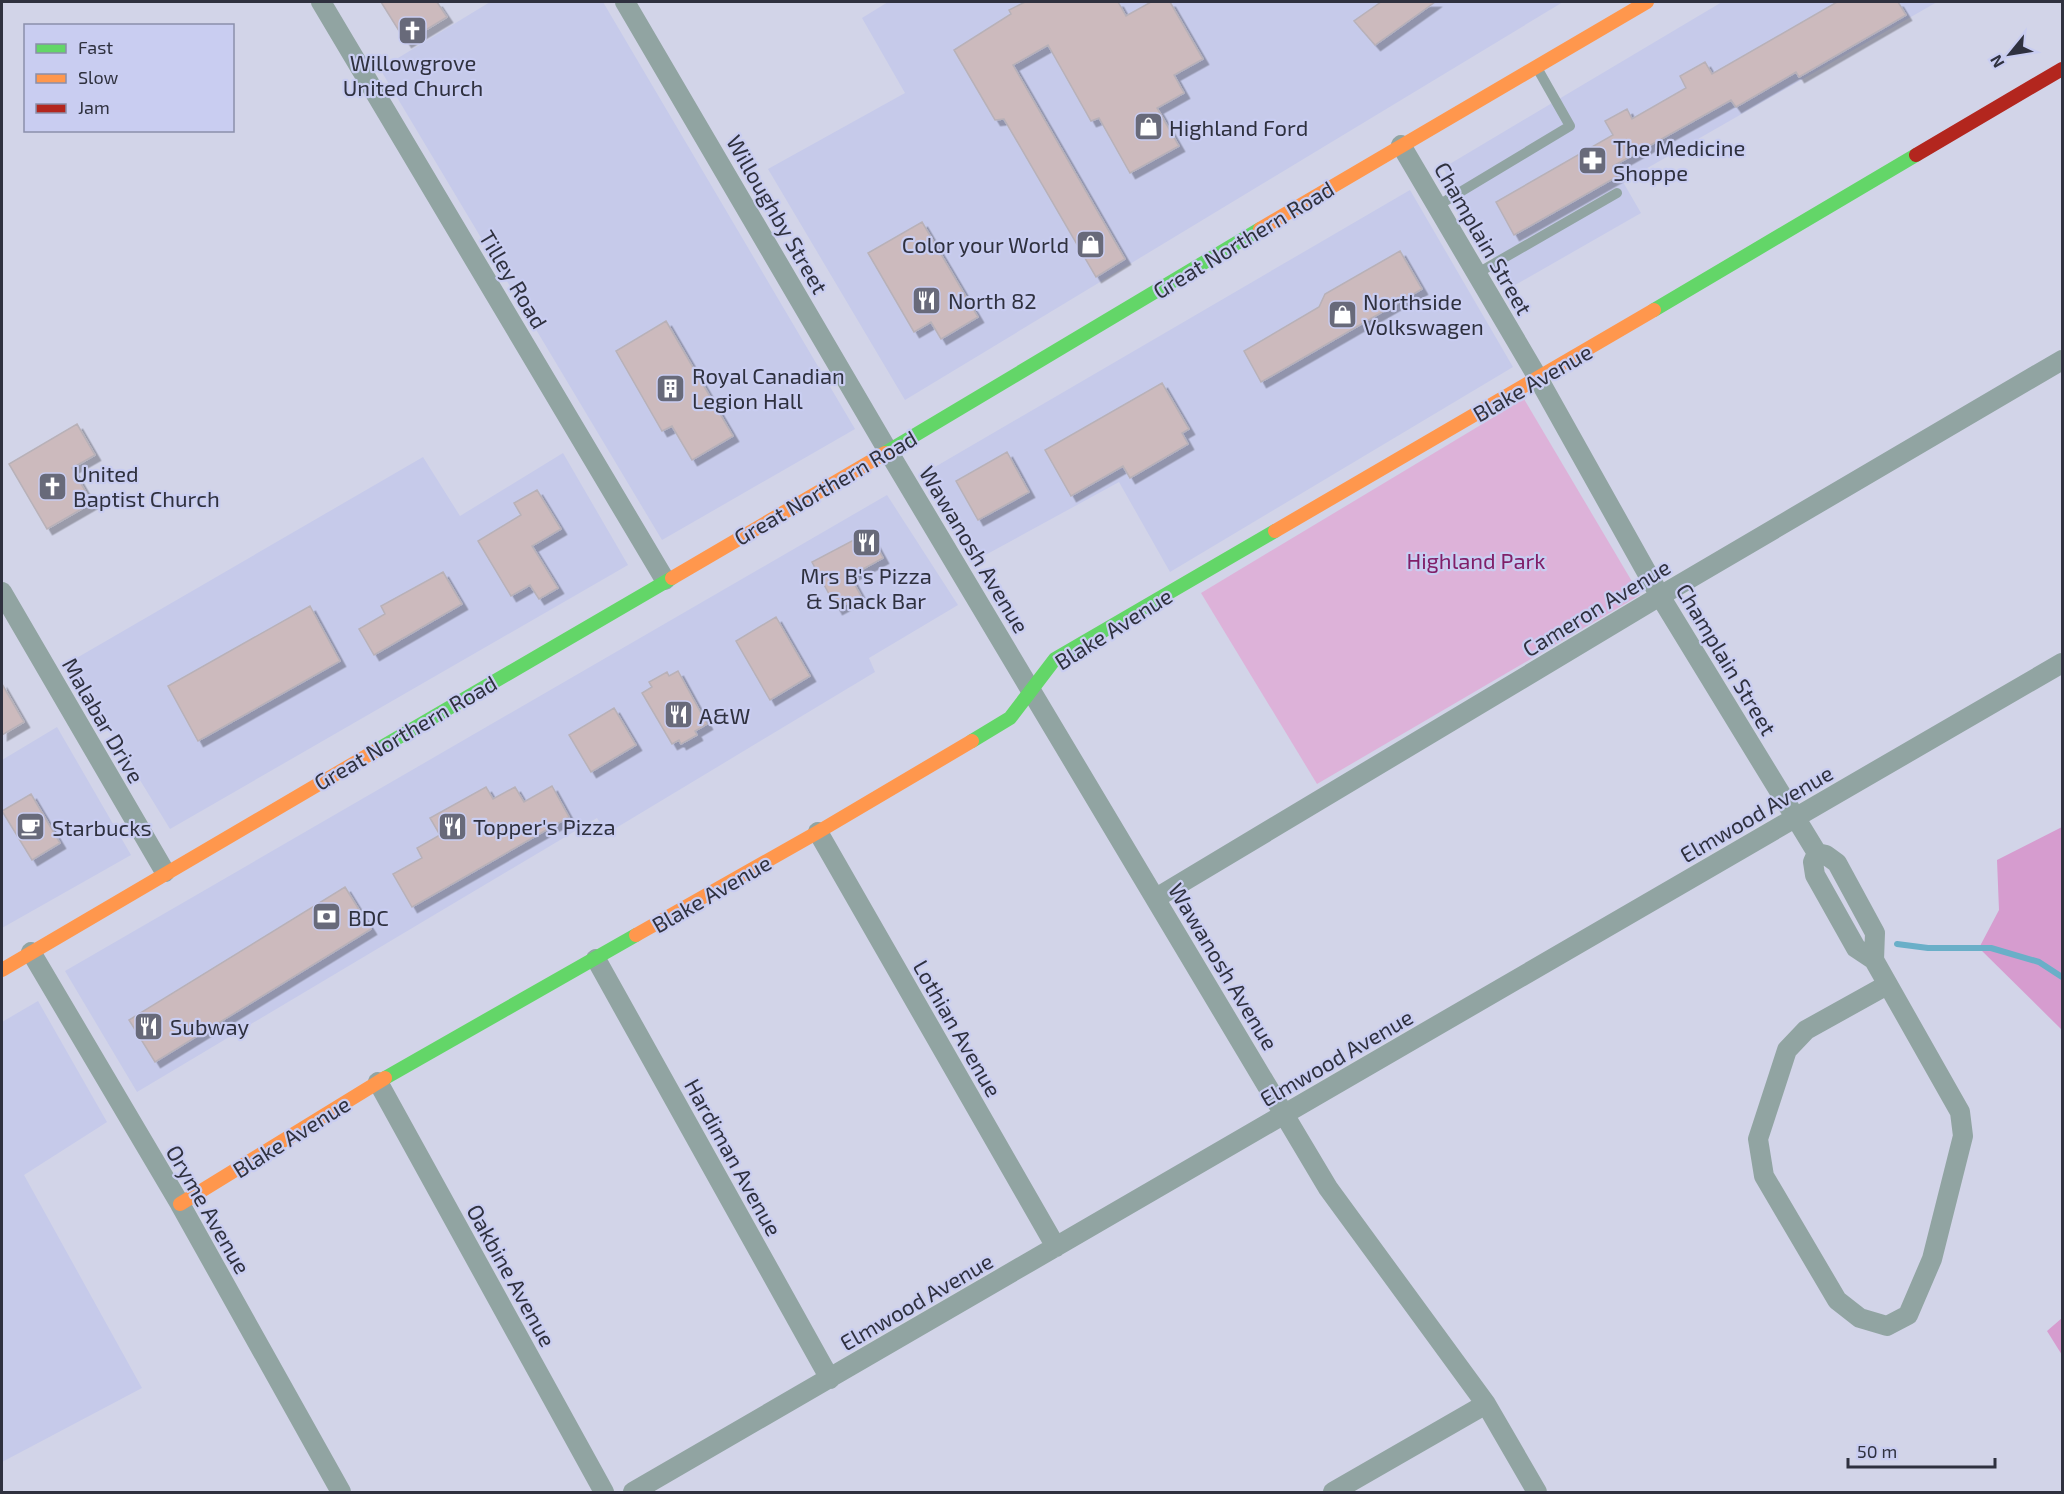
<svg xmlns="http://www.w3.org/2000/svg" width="2064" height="1494" viewBox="0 0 2064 1494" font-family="'Exo 2',sans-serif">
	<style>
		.built { fill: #c6caea }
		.green { fill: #ddb2d9 }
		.forest { fill: #d69ccf }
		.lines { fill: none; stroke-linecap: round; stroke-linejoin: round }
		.stream { stroke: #6aafc8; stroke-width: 6 }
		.building { fill: #ccbabd; stroke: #b8b1b8; stroke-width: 1.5; filter: url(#shadow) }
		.lane { stroke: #91a4a2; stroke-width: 10 }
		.street { stroke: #91a4a2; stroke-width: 20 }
		.fast { stroke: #63d668; stroke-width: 14 }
		.slow { stroke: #ff974d; stroke-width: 14 }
		.jam { stroke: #b3261e; stroke-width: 14 }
		.labels { text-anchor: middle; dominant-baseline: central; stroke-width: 4.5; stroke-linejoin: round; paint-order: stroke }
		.poi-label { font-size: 22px; fill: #2f313f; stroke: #c9cdf1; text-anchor: start }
		.street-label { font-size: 22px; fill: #2f313f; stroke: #c9cdf1 }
		.park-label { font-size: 22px; fill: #801e68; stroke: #c9cdf1 }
	</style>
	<defs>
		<filter id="shadow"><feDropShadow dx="5.5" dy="5.5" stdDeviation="0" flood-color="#0004"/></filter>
	</defs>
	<rect width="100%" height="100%" fill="#d2d4e8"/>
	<!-- built -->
	<path class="built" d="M490,2H603L855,429L662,540L380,69Z
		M888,2H1563L905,400L768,169L905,93L862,18Z
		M1722,2H1937L1623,182L1641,213L1510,288L1443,168Z
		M1410,190L1513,367L1170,572L1119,482L978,559L928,471Z
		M563,453L628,565L170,829L68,663L423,457L460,516Z
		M887,495L958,605L869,658L875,672L606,834L597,818L137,1092L65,971Z
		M57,727L131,855L2,928V760Z
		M38,1001L107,1122L24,1175L142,1388L2,1462V1022Z"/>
	<!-- green -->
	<path class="green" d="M1524,399L1640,595L1317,784L1201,593Z"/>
	<!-- forest -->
	<path class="forest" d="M2062,827V1030L1979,948L1999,910L1997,860Z
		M2062,1318V1355L2047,1331Z"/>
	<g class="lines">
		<!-- stream -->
		<path class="stream" d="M1897,944L1928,948H1991L2039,962L2062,977"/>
	</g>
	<!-- building -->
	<path class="building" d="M381,2H437L447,17L406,42Z
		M1025,2H1118L1126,16L1151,2H1170L1203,59L1174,75L1184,93L1157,108L1179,146L1130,173L1099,118L1091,121L1048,45L1013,65L1125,259L1096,277L1004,119L995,120L954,50L1011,14L1009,10Z
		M1381,2H1435L1375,45L1354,21Z
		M1837,2H1898L1906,15L1799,77L1796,72L1736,107L1731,100L1613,166L1618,176L1514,235L1496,202L1613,135L1605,121L1627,109L1632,119L1686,88L1680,76L1705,62L1712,74Z
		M922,222L978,317L941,339L931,322L914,332L868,253Z
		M1400,251L1422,289L1261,382L1244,351L1319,307L1325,294Z
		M666,321L733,436L692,460L672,426L662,431L616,351Z
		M1162,383L1189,429L1182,433L1188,444L1130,478L1123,466L1071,496L1045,450Z
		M77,424L95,455L72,468L92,503L47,529L9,464Z
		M1007,452L1029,492L978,520L956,481Z
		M537,490L561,529L532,546L558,588L539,599L530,585L511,596L478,541L521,515L514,503Z
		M869,532L883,558L850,576L861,596L837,609L812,562Z
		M443,572L462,604L374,655L359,629L385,614L381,606Z
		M310,606L340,661L198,741L168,686Z
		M776,617L810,676L770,700L736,641Z
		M678,671L707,724L695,731L697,735L681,744L679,740L672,744L642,693L652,687L649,682L667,672L669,676Z
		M2,684L24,722L2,735Z
		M614,708L636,745L591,772L569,735Z
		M552,786L569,817L412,907L393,874L422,858L417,848L440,835L430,818L486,787L493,799L515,787L524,802Z
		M31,794L60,843L32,860L2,811Z
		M345,887L371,929L155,1062L129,1020Z"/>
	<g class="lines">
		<!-- lane -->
		<path class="lane" d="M1437,206L1570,126L1536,66
			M1476,274L1617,193"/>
		<!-- street -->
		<path class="street" d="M321,2L665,580
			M625,2L888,451L1328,1188L1486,1404L1537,1492
			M1401,145L1538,378L1660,596L1817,853L1813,862L1815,875L1856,948L1874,960L1875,933L1837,863L1826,855L1817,853
			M2,592L165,872
			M818,832L1056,1247
			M1156,898L1660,596L2062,360
			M31,952L180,1204L341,1492
			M596,959L830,1379
			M1874,960L1960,1112L1963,1136L1932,1259L1908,1315L1887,1326L1860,1318L1837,1300L1764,1176L1758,1139L1787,1050L1806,1030L1887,985
			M378,1082L604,1492
			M633,1492L2062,663
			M1333,1492L1486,1404"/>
		<!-- fast -->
		<path class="fast" d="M1654,310L1916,155
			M885,453L1260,229
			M972,741L1010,718L1055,659L1275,531
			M375,751L672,578
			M385,1078L636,935"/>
		<!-- slow -->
		<path class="slow" d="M1260,229L1647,2
			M1275,531L1654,310
			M672,578L885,453
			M636,935L818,832L972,741
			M2,970L375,751
			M180,1204L385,1078"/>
		<!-- jam -->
		<path class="jam" d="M1916,155L2062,69"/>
	</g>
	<!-- icons -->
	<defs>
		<symbol id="church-square" viewBox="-11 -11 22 22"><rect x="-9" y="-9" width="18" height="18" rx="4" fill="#686a7a" stroke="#c9cdf1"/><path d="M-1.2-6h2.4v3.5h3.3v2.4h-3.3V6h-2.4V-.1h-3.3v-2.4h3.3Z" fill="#fff"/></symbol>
		<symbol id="shop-square" viewBox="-11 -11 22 22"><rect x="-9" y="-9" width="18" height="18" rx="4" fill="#686a7a" stroke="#c9cdf1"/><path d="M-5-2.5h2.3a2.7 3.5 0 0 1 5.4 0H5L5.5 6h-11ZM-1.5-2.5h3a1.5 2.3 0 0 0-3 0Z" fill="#fff"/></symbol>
		<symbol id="pharmacy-square" viewBox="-11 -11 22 22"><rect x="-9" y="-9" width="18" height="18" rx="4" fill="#686a7a" stroke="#c9cdf1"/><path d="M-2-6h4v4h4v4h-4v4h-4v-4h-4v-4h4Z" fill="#fff"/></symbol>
		<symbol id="restaurant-square" viewBox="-11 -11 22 22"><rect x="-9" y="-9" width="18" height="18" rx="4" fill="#686a7a" stroke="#c9cdf1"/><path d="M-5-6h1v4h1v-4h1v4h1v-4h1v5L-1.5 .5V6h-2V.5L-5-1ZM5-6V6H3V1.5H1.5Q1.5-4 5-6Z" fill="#fff"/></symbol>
		<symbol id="building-square" viewBox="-11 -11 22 22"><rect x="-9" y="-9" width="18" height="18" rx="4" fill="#686a7a" stroke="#c9cdf1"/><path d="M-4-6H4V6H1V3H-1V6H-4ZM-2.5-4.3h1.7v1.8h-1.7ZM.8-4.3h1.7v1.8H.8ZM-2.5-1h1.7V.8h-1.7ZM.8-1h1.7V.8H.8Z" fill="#fff"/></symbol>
		<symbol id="cafe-square" viewBox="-11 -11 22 22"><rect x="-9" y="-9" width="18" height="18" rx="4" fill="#686a7a" stroke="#c9cdf1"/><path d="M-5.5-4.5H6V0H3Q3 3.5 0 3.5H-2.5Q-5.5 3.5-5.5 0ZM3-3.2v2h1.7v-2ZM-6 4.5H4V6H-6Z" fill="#fff"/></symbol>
		<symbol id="bank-square" viewBox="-11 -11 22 22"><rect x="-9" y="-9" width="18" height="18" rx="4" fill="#686a7a" stroke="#c9cdf1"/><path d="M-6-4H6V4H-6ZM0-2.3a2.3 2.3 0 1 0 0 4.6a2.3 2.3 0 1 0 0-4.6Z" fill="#fff"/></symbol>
	</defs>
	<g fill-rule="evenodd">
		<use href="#church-square" x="396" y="14" width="33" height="33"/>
		<use href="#shop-square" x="1132" y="110" width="33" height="33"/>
		<use href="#pharmacy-square" x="1576" y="144" width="33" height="33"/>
		<use href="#shop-square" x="1074" y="228" width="33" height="33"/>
		<use href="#restaurant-square" x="910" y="284" width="33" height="33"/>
		<use href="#shop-square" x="1326" y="298" width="33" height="33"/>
		<use href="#building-square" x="654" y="372" width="33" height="33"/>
		<use href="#church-square" x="36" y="470" width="33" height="33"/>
		<use href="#restaurant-square" x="850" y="526" width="33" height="33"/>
		<use href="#restaurant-square" x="662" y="698" width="33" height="33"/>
		<use href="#restaurant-square" x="436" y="810" width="33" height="33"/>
		<use href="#cafe-square" x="14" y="810" width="33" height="33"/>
		<use href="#bank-square" x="310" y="900" width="33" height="33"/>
		<use href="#restaurant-square" x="132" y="1010" width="33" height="33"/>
	</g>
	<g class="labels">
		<!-- poi labels -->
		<g class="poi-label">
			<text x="413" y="62" text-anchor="middle">Willowgrove<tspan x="413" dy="25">United Church</tspan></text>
			<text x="1169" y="127">Highland Ford</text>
			<text x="1613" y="147">The Medicine<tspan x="1613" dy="25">Shoppe</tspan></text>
			<text x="1069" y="244" text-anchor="end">Color your World</text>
			<text x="948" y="300">North 82</text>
			<text x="1363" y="301">Northside<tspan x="1363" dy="25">Volkswagen</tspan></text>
			<text x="692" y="375">Royal Canadian<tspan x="692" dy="25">Legion Hall</tspan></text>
			<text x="73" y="473">United<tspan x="73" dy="25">Baptist Church</tspan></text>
			<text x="866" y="575" text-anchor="middle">Mrs B's Pizza<tspan x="866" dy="25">&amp; Snack Bar</tspan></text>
			<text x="699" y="715">A&amp;W</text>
			<text x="473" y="826">Topper's Pizza</text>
			<text x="52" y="827">Starbucks</text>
			<text x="348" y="917">BDC</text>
			<text x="170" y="1026">Subway</text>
		</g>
		<!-- street labels -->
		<g class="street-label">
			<text transform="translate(778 214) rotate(60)">Willoughby Street</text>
			<text transform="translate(1484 238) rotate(60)">Champlain Street</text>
			<text transform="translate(1243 239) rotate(-31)">Great Northern Road</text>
			<text transform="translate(514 279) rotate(59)">Tilley Road</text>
			<text transform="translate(1532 382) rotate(-30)">Blake Avenue</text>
			<text transform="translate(825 487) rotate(-30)">Great Northern Road</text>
			<text transform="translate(975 549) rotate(59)">Wawanosh Avenue</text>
			<text transform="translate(1596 607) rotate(-31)">Cameron Avenue</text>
			<text transform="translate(1113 628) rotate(-32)">Blake Avenue</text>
			<text transform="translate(1727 659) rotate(59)">Champlain Street</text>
			<text transform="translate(104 720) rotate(60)">Malabar Drive</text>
			<text transform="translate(405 732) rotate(-30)">Great Northern Road</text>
			<text transform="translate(1756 813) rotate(-30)">Elmwood Avenue</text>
			<text transform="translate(711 893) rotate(-30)">Blake Avenue</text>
			<text transform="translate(1224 966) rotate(59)">Wawanosh Avenue</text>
			<text transform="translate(958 1028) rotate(60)">Lothian Avenue</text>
			<text transform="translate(1336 1057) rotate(-30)">Elmwood Avenue</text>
			<text transform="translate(291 1136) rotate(-32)">Blake Avenue</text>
			<text transform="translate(734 1157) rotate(61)">Hardiman Avenue</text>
			<text transform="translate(209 1209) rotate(60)">Oryme Avenue</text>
			<text transform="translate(512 1275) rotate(61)">Oakbine Avenue</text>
			<text transform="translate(916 1301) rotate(-30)">Elmwood Avenue</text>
		</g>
		<!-- park labels -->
		<g class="park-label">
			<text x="1476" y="560">Highland Park</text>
		</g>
	</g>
	<!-- border -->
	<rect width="2064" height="1494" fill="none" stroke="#2f313f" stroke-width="6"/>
	<!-- legend -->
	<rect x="24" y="24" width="210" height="108" fill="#c9cdf1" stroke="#8b8faa" stroke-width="1.5"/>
	<rect x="36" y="44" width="30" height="9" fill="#63d668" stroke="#8b8faa" stroke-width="1.5"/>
	<text x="78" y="54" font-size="18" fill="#2f313f">Fast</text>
	<rect x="36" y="74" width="30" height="9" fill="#ff974d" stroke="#8b8faa" stroke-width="1.5"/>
	<text x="78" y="84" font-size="18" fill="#2f313f">Slow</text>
	<rect x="36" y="104" width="30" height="9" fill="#b3261e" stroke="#8b8faa" stroke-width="1.5"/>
	<text x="78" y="114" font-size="18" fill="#2f313f">Jam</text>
	<!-- north arrow -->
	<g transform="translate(2010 54) rotate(240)" stroke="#c9cdf1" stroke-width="4.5" paint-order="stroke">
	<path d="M0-4.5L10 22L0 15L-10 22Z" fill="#2f313f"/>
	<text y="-9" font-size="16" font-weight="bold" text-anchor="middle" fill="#2f313f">N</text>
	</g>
	<!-- scale -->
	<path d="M1848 1458v9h147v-9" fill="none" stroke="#2f313f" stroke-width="3"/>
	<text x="1857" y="1458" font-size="18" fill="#2f313f" stroke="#c9cdf1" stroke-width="4.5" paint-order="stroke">50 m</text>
</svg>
